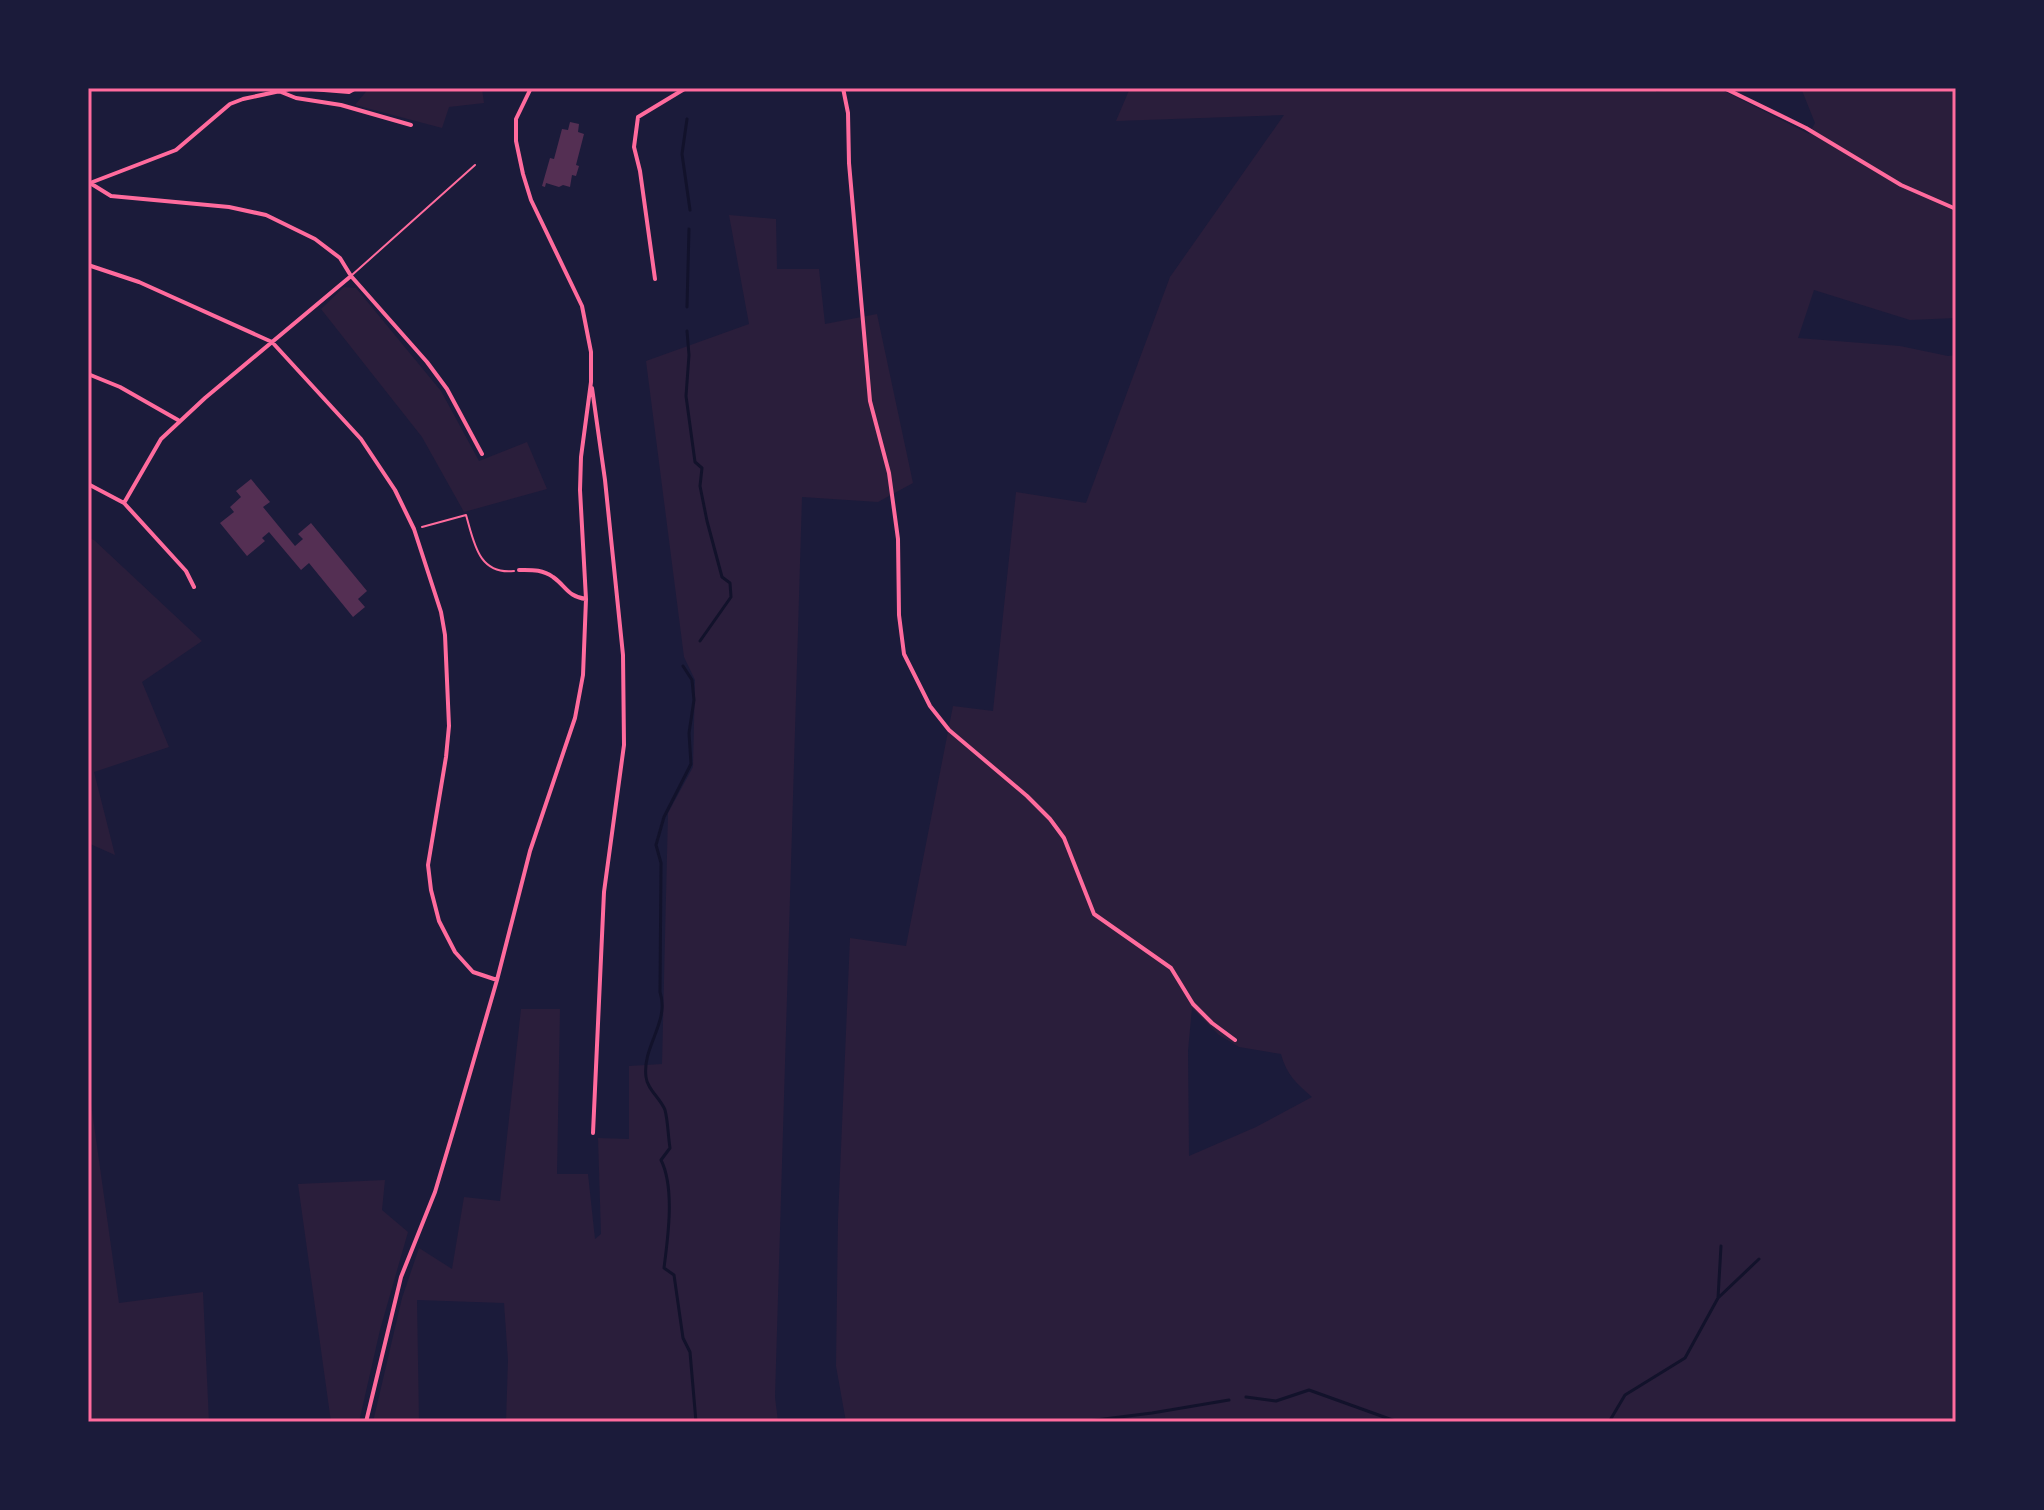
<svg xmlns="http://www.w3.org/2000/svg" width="2044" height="1510" viewBox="0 0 2044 1510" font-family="Cabin,sans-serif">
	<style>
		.green { fill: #2a1e3b; fill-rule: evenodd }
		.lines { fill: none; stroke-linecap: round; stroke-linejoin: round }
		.stream { stroke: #12122b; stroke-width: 3 }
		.building { fill: #542f53 }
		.path { stroke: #ff6b9d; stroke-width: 2 }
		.service { stroke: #ff6b9d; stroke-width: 2 }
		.minor { stroke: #ff6b9d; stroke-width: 4 }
		.neatline { fill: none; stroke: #ff6b9d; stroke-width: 3 }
	</style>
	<rect width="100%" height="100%" fill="#1b1b3a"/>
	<!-- green -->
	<path class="green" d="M369,88L482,89L484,103L449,107L442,128L355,105Z
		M1130,88H1656V92L1682,88H1718L1809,134L1815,123L1801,88H1956V318L1910,320L1814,290L1798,338L1900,346L1948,356L1956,355V1422H846L836,1366L838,1219L850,938L906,946L953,706L993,711L1016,492L1086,503L1170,277L1284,115L1116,121ZM1192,1008L1219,1035L1239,1047L1281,1054C1286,1074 1297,1084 1312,1097L1256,1127L1189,1156L1188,1051Z
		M729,215L776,219L777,269H819L825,324L877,314L913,483L878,502L802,497L775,1397L778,1422H506L508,1360L504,1303L417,1300L419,1422H373L402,1298L419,1248L452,1269L464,1197L500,1201L521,1009H560L557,1174H588L595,1239L601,1234L598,1138L629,1139V1066L662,1064L668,813L693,767L695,680L684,657L646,361L749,324Z
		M344,287L356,288L441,391L479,461L527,442L547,489L464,512L422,437L321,309Z
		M88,538L94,540L202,641L142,682L169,747L94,772L115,855L88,843Z
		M88,1082L119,1303L203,1292L209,1422H88Z
		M385,1180L382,1210L408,1232L380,1330L359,1422H331L298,1184Z"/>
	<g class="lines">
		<!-- stream -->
		<path class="stream" d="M687,119L682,154L690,210
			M687,307L689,229
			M687,331L689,355L686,396L695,462L702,468L700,486L707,521L722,577L730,583L731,597L700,641
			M683,666L692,680L694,700L689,733L691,764L664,817L656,845L661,863L660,992C670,1022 642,1046 646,1077C647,1089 661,1099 665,1110C668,1121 668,1136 670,1148L661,1160C675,1188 668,1237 664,1268L674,1275L683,1338L690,1352L696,1422
			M1718,1298L1721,1246
			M1246,1397L1276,1401L1309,1390L1398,1422
			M1080,1422L1152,1413L1229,1400
			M1609,1422L1625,1395L1685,1358L1718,1298L1759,1259"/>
	</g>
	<!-- building -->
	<path class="building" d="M570,122L579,124L578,132L584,134L576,165L579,166L576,176L572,175L570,187L563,185L559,187L546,183L545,187L542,186L550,158L554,159L562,129L568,130Z
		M251,479L270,502L263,507L295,546L303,539L298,534L311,523L367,591L358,599L365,607L353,617L309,563L301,570L269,532L262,538L265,541L247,556L220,523L234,512L230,507L241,497L236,491Z"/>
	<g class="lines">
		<!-- path -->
		<path class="path" d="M422,527L466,515C474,542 478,575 514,571"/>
		<!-- service -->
		<path class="service" d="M352,275L475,165"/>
		<!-- minor -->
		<path class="minor" d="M299,88L349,92L356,88
			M843,88L848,113L849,163L870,401L889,473L898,539L899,615L904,654L930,706L949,730L1027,796L1050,819L1064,838L1094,914L1171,968L1193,1004L1212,1023L1235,1040
			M1724,88L1806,128L1901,185L1956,209
			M281,92L296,98L341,105L411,125
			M90,183L111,196L229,207L266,215L315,239L340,258L351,276L427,362L447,389L482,454
			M90,183L176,150L230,104L243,99L294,88
			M88,265L139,282L272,342L361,439L395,490L414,529L441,612L445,635L449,726L446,757L428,865L431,890L439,921L455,952L473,972L497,980
			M655,279L640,171L634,147L638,117L686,88
			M88,374L120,387L178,420
			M592,388L605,480L623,655L624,745L604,892L593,1133
			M88,484L124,503L186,571L194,587
			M124,503L161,439L205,398L351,276
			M519,570C531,570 542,569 553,577C566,586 568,597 586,599
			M366,1422L401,1277L435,1192L455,1125L497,980L530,851L575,718L583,675L586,599L580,490L581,457L591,382V352L582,306L531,200L523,174L516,141V119L531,88"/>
	</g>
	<!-- border -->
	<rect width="2044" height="1510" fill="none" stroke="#1b1b3a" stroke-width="180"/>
	<rect x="90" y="90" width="1864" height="1330" class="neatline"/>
</svg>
